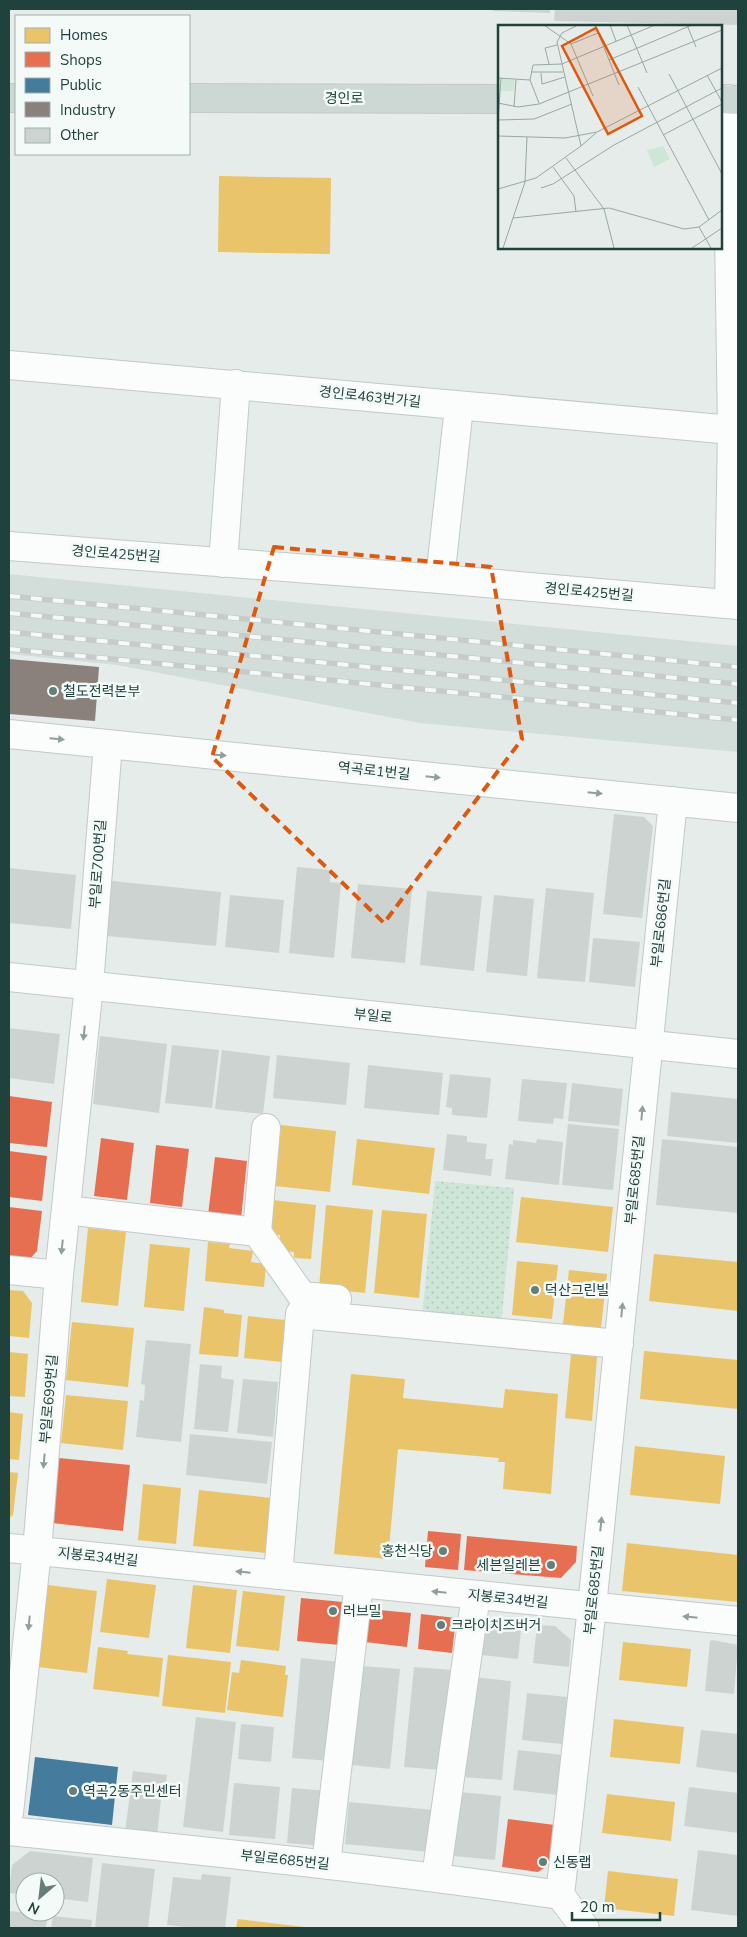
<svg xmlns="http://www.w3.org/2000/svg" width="747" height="1937" viewBox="0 0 747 1937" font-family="'Nunito Sans','Noto Sans KR',sans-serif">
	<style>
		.built { fill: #d3deda }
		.park { fill: url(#park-dots) }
		.homes { fill: #e9c46a }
		.shops { fill: #e76f51 }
		.public { fill: #457b9d }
		.industry { fill: #8a817c }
		.building { fill: #ccd3d1 }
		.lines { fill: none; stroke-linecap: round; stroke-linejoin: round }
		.minor-casing { stroke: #c3c9c7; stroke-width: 30 }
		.major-casing { stroke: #c1cbc9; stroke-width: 30 }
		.minor { stroke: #fbfcfc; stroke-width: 28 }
		.major { stroke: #cdd8d5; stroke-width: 28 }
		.rail-casing { stroke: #c7cccb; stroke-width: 5.5 }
		.rail { stroke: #f4faf8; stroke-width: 4; stroke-dasharray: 11; stroke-linecap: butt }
		.oneway { fill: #8e9f9c }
		.marked { fill: none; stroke: #de580e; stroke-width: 4; stroke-dasharray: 10 6; stroke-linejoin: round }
		.poi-dot { fill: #657e79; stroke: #f4faf8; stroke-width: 2 }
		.labels { text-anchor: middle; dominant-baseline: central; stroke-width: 5; stroke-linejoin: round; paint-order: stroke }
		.street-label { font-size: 14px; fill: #20423d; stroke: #f4faf8 }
		.poi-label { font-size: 14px; fill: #20423d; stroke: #f4faf8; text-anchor: start }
		.inset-road { fill: none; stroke: #97a8a4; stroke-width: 1 }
		.view { fill: #de580e; fill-opacity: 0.15; stroke: #de580e; stroke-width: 2.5 }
		.inset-edge { fill: none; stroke: #20423d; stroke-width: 2.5 }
	</style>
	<defs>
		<pattern id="park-dots" width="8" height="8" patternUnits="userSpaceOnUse" patternTransform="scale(1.25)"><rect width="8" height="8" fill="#cde6d7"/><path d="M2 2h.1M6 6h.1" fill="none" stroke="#b0c6b9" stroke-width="1.8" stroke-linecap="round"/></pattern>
	</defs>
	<rect width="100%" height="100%" fill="#e6ece9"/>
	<!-- built -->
	<path class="built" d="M9,574L738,646V752L420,723L117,665L9,654Z"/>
	<!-- park -->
	<path class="park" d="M435,1181L514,1188L501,1326L422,1318Z"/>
	<!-- homes -->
	<path class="homes" d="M219,176L331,178L330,254L218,252Z
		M281,1125L336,1131L330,1192L275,1186Z
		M357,1139L435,1148L429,1194L352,1185Z
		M521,1197L613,1207L608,1252L516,1242Z
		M273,1200L316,1205L311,1259L294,1258V1252L279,1251L280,1235L270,1234Z
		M326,1205L373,1210L365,1293L319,1288Z
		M382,1210L427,1214L419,1298L374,1293Z
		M88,1228L126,1232L118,1306L81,1302Z
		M208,1242L230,1244L229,1248L253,1251L251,1262L266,1264L264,1287L205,1281Z
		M150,1244L190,1248L184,1311L144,1307Z
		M654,1254L738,1262V1311L649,1301Z
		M517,1261L558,1265L552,1319L512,1315Z
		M569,1270L607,1274L601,1328L563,1324Z
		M9,1290L23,1291L32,1303L29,1338L9,1336Z
		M204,1307L224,1310V1313L242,1315L238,1357L199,1354Z
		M248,1316L295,1321L291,1363L244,1358Z
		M72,1322L134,1328L128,1387L66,1380Z
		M644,1351L738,1360V1409L640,1399Z
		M9,1352L28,1354L25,1397L9,1396Z
		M571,1354L597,1357L592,1421L565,1418Z
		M351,1374L405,1379L403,1398L503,1408L505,1389L558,1394L551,1494L503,1489L505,1462H498L499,1458L398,1449L388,1559L334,1554Z
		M66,1395L128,1401L123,1450L61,1443Z
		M9,1412L23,1414L19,1460L9,1459Z
		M635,1446L725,1456L720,1504L630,1495Z
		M9,1472L18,1473L13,1515L9,1518Z
		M143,1484L181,1488L176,1544L138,1540Z
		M199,1490L271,1498L266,1553L193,1546Z
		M627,1543L738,1555V1602L622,1591Z
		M107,1579L156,1585L149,1638L100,1632Z
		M48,1585L97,1591L87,1673L38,1667Z
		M193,1585L237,1590L230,1653L186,1648Z
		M243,1591L285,1596L279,1651L236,1646Z
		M623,1642L691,1649L687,1687L619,1680Z
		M98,1647L128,1651L127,1654L163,1658L159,1697L93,1689Z
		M168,1655L231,1662L225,1713L162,1706Z
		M241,1660L286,1666L285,1675H288L283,1717L227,1710L232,1672L239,1673Z
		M614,1719L684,1727L680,1764L610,1757Z
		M607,1794L675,1802L671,1841L602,1833Z
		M608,1871L678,1879L674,1916L604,1908Z
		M238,1919L304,1927V1928H236Z"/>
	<!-- shops -->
	<path class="shops" d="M9,1096L52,1102L47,1147L9,1143Z
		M101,1138L134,1143L127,1200L94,1196Z
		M156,1145L189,1149L182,1207L150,1203Z
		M9,1151L47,1156L42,1201L9,1197Z
		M215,1157L247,1161L241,1219L208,1215Z
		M9,1207L42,1211L37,1251L28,1261L9,1258Z
		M59,1458L130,1465L123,1531L52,1523Z
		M428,1531L461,1534L458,1570L425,1567Z
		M467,1536L577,1546L576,1562L561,1578L464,1570Z
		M301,1598L343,1602L340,1645L297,1641Z
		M369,1609L411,1613L407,1647L365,1642Z
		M421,1614L456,1618L452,1653L418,1649Z
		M508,1819L555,1825L550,1864L538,1872L502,1867Z"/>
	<!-- public -->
	<path class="public" d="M35,1757L118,1767L112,1825L28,1815Z"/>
	<!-- industry -->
	<path class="industry" d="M9,659L99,667L95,721L9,714Z"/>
	<!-- building -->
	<path class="building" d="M493,9H550V13L493,11Z
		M555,9H738V25L554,21Z
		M614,814L644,817L653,826L642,918L603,914Z
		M297,867L331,870L330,882L341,883L334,958L289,953Z
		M9,868L76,875L71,929L9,923Z
		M112,881L221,892L216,946L107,936Z
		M358,884L412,889L405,963L351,958Z
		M546,888L594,893L585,982L537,978Z
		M427,891L482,896L474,971L420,965Z
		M230,895L284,900L279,953L225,947Z
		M494,895L534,899L527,976L486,972Z
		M593,938L640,942L635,987L589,982Z
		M9,1028L60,1034L54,1084L9,1078Z
		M100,1036L167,1044L159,1113L93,1104Z
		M172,1045L219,1050L212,1108L165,1103Z
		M222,1050L270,1056L263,1114L215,1109Z
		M277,1055L350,1063L346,1105L273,1098Z
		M368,1065L443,1073L439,1115L364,1108Z
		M450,1074L491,1078L487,1118L452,1115V1108L446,1107Z
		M522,1079L567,1083L563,1119L554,1118L553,1124L518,1121Z
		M572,1083L623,1089L619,1126L568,1121Z
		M671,1092L738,1099V1143L667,1136Z
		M568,1124L619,1129L613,1190L562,1185Z
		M447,1134L467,1136V1142L487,1144L485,1159H493L491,1176L443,1170Z
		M537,1139L563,1142L559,1185L505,1179L509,1144L513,1145V1140L536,1143Z
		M662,1139L738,1147V1213L656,1205Z
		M146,1340L191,1344L181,1442L136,1437L140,1400L144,1401L145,1385L141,1384Z
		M200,1364L222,1366L221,1378L234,1380L228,1432L194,1429Z
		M243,1379L278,1382L273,1437L237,1433Z
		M190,1434L272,1442L267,1484L186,1475Z
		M486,1617L522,1621L518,1659L482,1655Z
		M537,1625L555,1626L571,1640L569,1667L533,1663Z
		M713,1640L738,1645L734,1694L705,1691L710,1641Z
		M301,1658L340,1662L330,1761L292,1758Z
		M361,1666L400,1669L390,1769L352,1765Z
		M414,1667L452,1670L442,1770L404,1767Z
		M473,1677L511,1681L502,1780L463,1777Z
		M527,1693L567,1697L562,1744L522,1740Z
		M196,1717L236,1722L223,1832L183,1827Z
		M241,1724L274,1727L271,1762L238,1759Z
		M701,1730L738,1734V1773L696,1767Z
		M518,1750L563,1755L558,1795L513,1790Z
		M133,1771L167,1775L164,1799H161L157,1836L125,1832Z
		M234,1783L280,1787L275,1839L229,1835Z
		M689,1787L738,1793V1833L684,1826Z
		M292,1788L327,1791L322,1846L287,1843Z
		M460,1792L501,1796L495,1860L454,1856Z
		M349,1802L433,1810L430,1852L345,1844Z
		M698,1850L738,1855V1916L691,1910Z
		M30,1851L93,1858L88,1902L55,1898V1882H25V1895L9,1893L12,1865Z
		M102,1863L155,1869L148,1928H95Z
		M202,1874L231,1877L225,1928H195L167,1925L173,1877L201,1880Z
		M9,1911L48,1915L46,1928H9Z
		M53,1916L92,1920L91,1928H51Z"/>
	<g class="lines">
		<defs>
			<path id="minor" d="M727,99L732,430L729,604
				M9,365C250,385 491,409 732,430
				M9,546L440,579L738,605
				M223,563L236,384
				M440,579L459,407
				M9,734L738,808
				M9,977L738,1054
				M66,1210L257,1232L266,1128
				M257,1232L302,1296L337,1299
				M9,1270L59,1275
				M9,1548L738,1621
				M278,1575L300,1314L619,1344
				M9,1813L37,1551L59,1275L89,985L108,744
				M9,1831C193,1850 377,1868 560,1895
				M326,1864L359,1583
				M436,1877L476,1595
				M585,1928L560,1895L592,1607L673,801"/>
			<path id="major" d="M9,98H16
				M189,98L500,99
				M721,99L738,100"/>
		</defs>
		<!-- minor casing -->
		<use href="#minor" class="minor-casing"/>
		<!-- major casing -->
		<use href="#major" class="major-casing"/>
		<!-- minor -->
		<use href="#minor" class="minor"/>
		<!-- major -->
		<use href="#major" class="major"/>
		<defs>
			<path id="rail" d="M9,596L738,667
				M9,613L738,684
				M9,632L738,703
				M9,649L738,720"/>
		</defs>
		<!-- rail casing -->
		<use href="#rail" class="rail-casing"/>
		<!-- rail -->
		<use href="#rail" class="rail"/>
	</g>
	<!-- one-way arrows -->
	<defs><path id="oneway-solid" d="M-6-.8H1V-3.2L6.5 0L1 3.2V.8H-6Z" transform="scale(1.25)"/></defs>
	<g class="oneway">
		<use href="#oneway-solid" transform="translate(57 739) rotate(5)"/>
		<use href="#oneway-solid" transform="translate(219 755) rotate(6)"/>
		<use href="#oneway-solid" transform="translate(433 777) rotate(6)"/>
		<use href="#oneway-solid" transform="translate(595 793) rotate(6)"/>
		<use href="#oneway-solid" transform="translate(84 1033) rotate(96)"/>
		<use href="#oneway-solid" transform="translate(642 1113) rotate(-85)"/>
		<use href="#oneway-solid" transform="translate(62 1247) rotate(96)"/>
		<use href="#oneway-solid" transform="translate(622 1310) rotate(-84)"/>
		<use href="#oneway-solid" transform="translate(44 1461) rotate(95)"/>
		<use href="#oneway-solid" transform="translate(601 1524) rotate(-84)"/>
		<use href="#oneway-solid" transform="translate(243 1572) rotate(-174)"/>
		<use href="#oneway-solid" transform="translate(439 1592) rotate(-174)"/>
		<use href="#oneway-solid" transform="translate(690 1617) rotate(-174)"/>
		<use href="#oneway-solid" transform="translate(29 1623) rotate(96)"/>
	</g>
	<!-- marked area -->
	<path class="marked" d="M274,547L491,567L522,739L384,923L212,757Z"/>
	<!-- markers -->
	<g class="poi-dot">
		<circle cx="53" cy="691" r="5"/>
		<circle cx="535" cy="1290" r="5"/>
		<circle cx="443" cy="1551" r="5"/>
		<circle cx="551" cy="1565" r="5"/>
		<circle cx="333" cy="1611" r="5"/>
		<circle cx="441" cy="1625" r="5"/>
		<circle cx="73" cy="1791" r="5"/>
		<circle cx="543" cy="1862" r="5"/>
	</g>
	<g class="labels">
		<!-- street labels -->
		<g class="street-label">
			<text x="344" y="98">경인로</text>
			<text transform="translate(370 397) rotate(6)">경인로463번가길</text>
			<text transform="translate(116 554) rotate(4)">경인로425번길</text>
			<text transform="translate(589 592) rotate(5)">경인로425번길</text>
			<text transform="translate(374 771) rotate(6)">역곡로1번길</text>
			<text transform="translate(98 864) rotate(-86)">부일로700번길</text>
			<text transform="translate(661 923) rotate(-84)">부일로686번길</text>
			<text transform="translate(373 1016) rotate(6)">부일로</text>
			<text transform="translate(635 1180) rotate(-84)">부일로685번길</text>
			<text transform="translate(49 1399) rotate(-85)">부일로699번길</text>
			<text transform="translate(98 1557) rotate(6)">지봉로34번길</text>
			<text transform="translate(594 1590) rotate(-84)">부일로685번길</text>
			<text transform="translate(508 1599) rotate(6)">지봉로34번길</text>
			<text transform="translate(285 1860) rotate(6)">부일로685번길</text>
		</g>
		<!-- poi labels -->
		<g class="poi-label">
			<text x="63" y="691">철도전력본부</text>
			<text x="545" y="1290">덕산그린빌</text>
			<text x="433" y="1551" text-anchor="end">홍천식당</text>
			<text x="541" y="1565" text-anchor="end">세븐일레븐</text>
			<text x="343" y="1611">러브밀</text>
			<text x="451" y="1625">크라이치즈버거</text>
			<text x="83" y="1791">역곡2동주민센터</text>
			<text x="553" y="1862">신동랩</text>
		</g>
	</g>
	<!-- overview -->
	<g transform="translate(498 25)">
		<rect width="224" height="224" fill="#e6ece9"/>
		<path d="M165,121L172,134L156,142L149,125Z" fill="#cde6d7"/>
		<path d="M4,54L17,55L16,66H3Z" fill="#cde6d7"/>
		<path class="inset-road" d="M46,0L73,19L95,71M97,0L121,60M112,0L118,16M129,0L149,48M189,0L198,22M73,19L100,8M111,35L194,0M51,39L47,23L59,20M33,47H65M43,48L44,59L67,52M171,49L224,149M209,50L224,77M0,53L32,55M140,62L211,195M0,78L20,82L41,79L224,5M41,78L32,55L35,40L64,39L157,0M16,82L18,55M0,95L36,94L74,79M0,95L3,53M165,110L224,79M0,111L67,113L99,107L224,43M83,121L98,108M68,133L106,184L116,223M55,142L76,171L78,187M43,163L55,159L116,120L224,63M0,164L38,153L83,121L59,17L64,8L80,0M15,193L111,183L186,204L201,202L224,185M201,202L213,223M5,223L27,157L29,112M194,223L224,203"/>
		<path class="view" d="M98,3L144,91L110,109L64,21Z"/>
		<rect width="224" height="224" class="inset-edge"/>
	</g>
	<!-- border -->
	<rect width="747" height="1937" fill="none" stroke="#20423d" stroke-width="20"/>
	<!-- legend -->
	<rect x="15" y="15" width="175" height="140" fill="#f4faf8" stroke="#9fb0ad"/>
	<rect x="25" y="28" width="25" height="15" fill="#e9c46a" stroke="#9fb0ad"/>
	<text x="60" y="40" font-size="15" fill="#20423d">Homes</text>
	<rect x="25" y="52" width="25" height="15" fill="#e76f51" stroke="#9fb0ad"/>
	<text x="60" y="65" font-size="15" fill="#20423d">Shops</text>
	<rect x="25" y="78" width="25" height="15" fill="#457b9d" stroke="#9fb0ad"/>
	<text x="60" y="90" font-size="15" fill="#20423d">Public</text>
	<rect x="25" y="102" width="25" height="15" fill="#8a817c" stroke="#9fb0ad"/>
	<text x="60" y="115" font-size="15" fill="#20423d">Industry</text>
	<rect x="25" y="128" width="25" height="15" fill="#ccd3d1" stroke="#9fb0ad"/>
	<text x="60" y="140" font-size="15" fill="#20423d">Other</text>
	<!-- north arrow -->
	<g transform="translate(40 1897) rotate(208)"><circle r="24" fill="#f4faf8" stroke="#9fb0ad"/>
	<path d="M0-4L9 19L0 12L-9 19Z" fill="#657e79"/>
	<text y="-8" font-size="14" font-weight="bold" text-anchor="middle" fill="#20423d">N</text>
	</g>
	<!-- scale -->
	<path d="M572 1912v8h88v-8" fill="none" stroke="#20423d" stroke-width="2.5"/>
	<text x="580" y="1912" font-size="15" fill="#20423d" stroke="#f4faf8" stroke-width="4" paint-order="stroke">20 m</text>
</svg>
